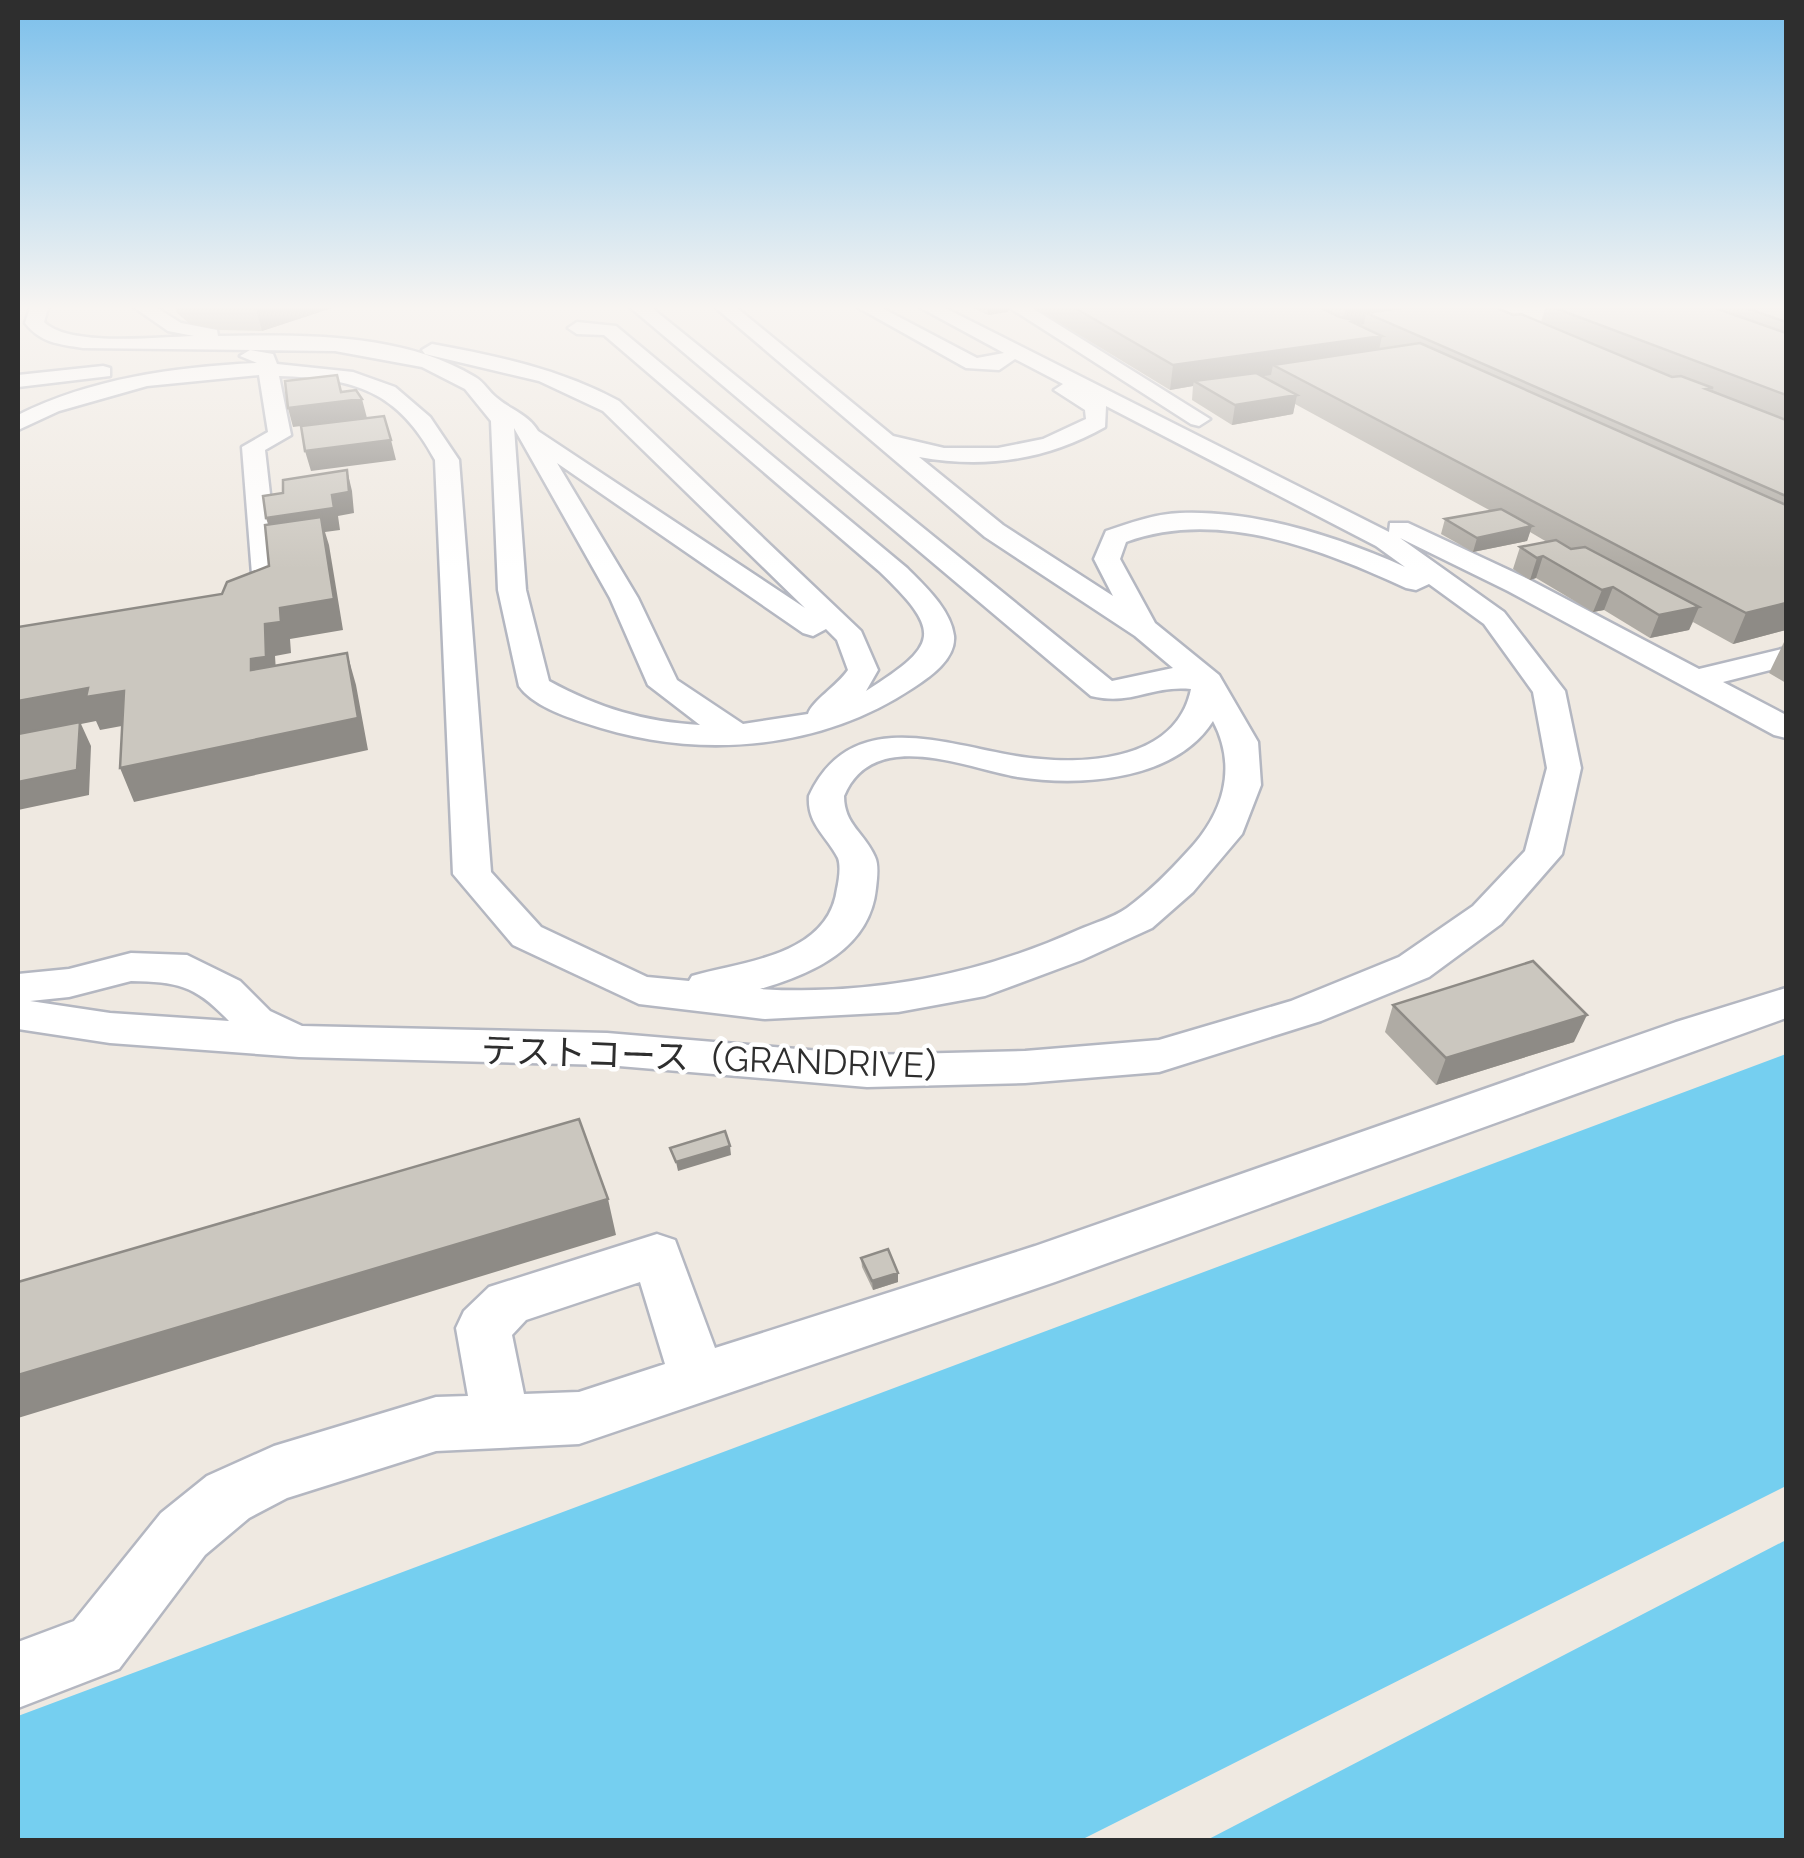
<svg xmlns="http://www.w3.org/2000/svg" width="1804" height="1858" viewBox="0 0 1804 1858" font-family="Raleway,'Noto Sans JP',sans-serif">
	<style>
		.water { fill: #75cff0 }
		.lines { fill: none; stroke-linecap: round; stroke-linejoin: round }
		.minor-casing { stroke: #b4b7c1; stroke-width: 5 }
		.minor { fill: #fff; fill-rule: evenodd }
		.wall { fill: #afaba4 }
		.shaded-wall { fill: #8e8b86 }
		.building { fill: #cbc7bf; stroke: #8e8b86; stroke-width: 2.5 }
		.labels { text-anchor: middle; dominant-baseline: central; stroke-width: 9; stroke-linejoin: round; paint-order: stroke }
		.street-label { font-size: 35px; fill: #2e2e2e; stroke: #fff }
	</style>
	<rect width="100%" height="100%" fill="#efe9e1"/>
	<!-- water -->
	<path class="water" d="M1786,1054V1486L1081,1840H18V1716Z
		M1786,1540V1840H1207Z"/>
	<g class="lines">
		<defs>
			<path id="minor" d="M30,308H48L44,322C69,347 157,337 194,336L168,331L135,308H157L181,323L217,330L218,336C301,335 401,332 475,377C484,382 489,392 497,398C511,410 528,414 538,431L805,608L603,411L539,381L425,354L422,350L432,344C497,356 560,369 619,401L861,631L878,670L866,691C938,645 944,633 879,571L604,335L577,334L568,328L577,322L616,326L907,568C925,586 951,610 954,636C956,659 930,677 913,688C817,752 693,760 585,723C564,716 532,705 519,686L498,590L491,421L465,389L422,367L335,351L83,348C58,344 41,343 25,323ZM514,428L610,598L648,685L700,725C645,722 598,708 549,681L526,590ZM557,463L803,633L813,636L826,629L837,640L848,670C837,686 812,701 808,714L743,724L677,680L638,598Z
				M631,308H652L1112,681L1173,668L1135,636L985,537L716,308H737L893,436L944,448H998L1043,439L1086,419L1085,410L1054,390L1063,384L1015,359L999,370L966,368L859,308H882L977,358L1004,353L921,308H945L1389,532L1390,523H1408L1528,579L1699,669L1786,648V666L1723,682L1786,715V738L1774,735L1508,591L1400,538L1504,612L1565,691L1581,768L1562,854L1501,924L1429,977L1321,1021L1159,1072L1025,1083L867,1087L607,1065L299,1057L110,1043L18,1029V974L69,969L131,953L187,955L240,981L270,1011L302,1026L607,1033L867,1055L1025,1051L1159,1040L1291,1001L1399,957L1473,906L1525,851L1547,768L1533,692L1484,624L1429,584L1416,590L1406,588C1322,549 1217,508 1126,542L1120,559L1155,623L1219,675L1258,742L1261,785L1242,834L1193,892L1152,928L1082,960L985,996L898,1012L765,1019L639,1004L513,945L453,874L435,460C398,391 355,378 279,376L291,435L265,450L281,591C271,604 247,613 231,609L227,603L253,587L242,447L268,432L259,375L147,386L59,411L18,430V415C92,378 175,367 257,363L240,356L250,350L273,354L277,364L353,372L395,387L430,417L459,460L491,872L541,927L647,977L689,981L692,976C744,961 828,956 837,889C839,880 841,866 838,858C826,835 807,824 809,796C850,706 944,744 1016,756C1077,766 1176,764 1191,689C1151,685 1132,706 1091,696ZM1106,406L1376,546L1405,567C1338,537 1255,510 1180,513C1154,514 1130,523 1106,531L1094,559L1113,596L1003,525L919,457C984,469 1047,460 1105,427ZM1213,721C1238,768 1223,814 1188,851C1169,872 1149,892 1127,908C1113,918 1094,923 1078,930C979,975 869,996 760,989C812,974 870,949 876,888C877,879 879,865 875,857C865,833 844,825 844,796C873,726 966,768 1018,777C1082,787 1176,780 1213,721ZM131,981C178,982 195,985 229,1021L110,1013L30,1001L69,997Z
				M1010,308H1032L1210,419L1199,426L1191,424Z
				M103,366L110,368V376L18,387V375Z
				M1786,988V1018L1055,1282L579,1444L436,1451L287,1498L249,1518L205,1555L119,1669L18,1708V1642L74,1621L161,1513L207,1476L274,1446L436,1397L468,1396L456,1328L464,1311L489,1287L657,1234L675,1240L715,1348L1035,1246L1676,1022ZM640,1282L665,1364L579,1392L524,1394L512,1335L526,1320Z"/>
		</defs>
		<!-- minor casing -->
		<use href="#minor" class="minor-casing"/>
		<!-- minor -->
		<use href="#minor" class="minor"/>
	</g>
	<!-- wall -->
	<path class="wall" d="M175,308H332L262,331L220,330L190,324L177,313Z
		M973,308H1009L1008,312L988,315Z
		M1035,308H1497L1541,322L1545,308H1786V630L1733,644L1693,622L1689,630L1650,638L1604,610L1593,612L1536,578L1530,580L1513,569L1520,547L1547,542L1530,532L1527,541L1473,552L1441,534L1445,519L1491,511L1295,404L1293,414L1232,425L1192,400L1193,386L1170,390Z
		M1786,641V683L1769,673L1784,642Z
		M1393,1005L1574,1042L1436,1085L1385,1032Z
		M861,1258L898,1273V1282L873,1290L862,1267Z"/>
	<!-- shaded-wall -->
	<path class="shaded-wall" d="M332,308L262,331L256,309Z
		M988,308H1009L1008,312L988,315Z
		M1346,308H1448L1366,313L1364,324L1358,325L1382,336L1377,359L1273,365L1271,375L1201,385L1194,381L1193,386L1170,390L1173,365L1342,327Z
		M1297,395L1293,414L1232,425L1235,405Z
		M362,399L367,418L293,427L288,408Z
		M391,440L396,460L311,471L305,451Z
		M347,470L352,491L354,513L338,516L340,530L325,532L329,545L343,630L290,639L291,653L275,656L277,688L251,670V659L265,624L273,539L266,518L332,495Z
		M1532,526L1527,541L1473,552L1477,538Z
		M1543,556L1536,578L1530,580L1537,558Z
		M1613,587L1604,610L1593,612L1602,590Z
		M1786,603V630L1733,644L1746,613Z
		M1699,607L1689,630L1650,638L1659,615Z
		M347,653L356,685L368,750L134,802L120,768Z
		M88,688L124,691L138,723L100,730L96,721L81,724L91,746L89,795L18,810V701Z
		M1587,1015L1574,1042L1436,1085L1446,1058Z
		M730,1146L731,1155L678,1171L676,1162Z
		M608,1199L616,1235L18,1418V1375Z
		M898,1273V1282L873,1290L872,1281Z"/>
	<!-- building -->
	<path class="building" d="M1075,308H1321L1340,317L1359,321L1352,322L1382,336L1173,365Z
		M1402,308H1497L1513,315L1521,314L1672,377L1681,376L1713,388L1706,389L1786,420V496L1366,313Z
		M1555,308H1715L1786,333V395Z
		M1746,308H1786V322Z
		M1420,343L1786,505V603L1746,613L1273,365Z
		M1256,373L1297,395L1235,405L1194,381Z
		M337,375L341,392L356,390L362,399L288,408L285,381Z
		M384,416L391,440L305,451L301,426Z
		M347,470L349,492L332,495L334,508L266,518L263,496L283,493V480Z
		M1501,509L1532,526L1477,538L1445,519Z
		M321,517L334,599L280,608L281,622L265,624L266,657L251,659V670L347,653L358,718L120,768L124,691L86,697L88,688L18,701V627L222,594L227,582L269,566L265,525Z
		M1556,540L1571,549L1585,547L1699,607L1659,615L1613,587L1602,590L1543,556L1537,558L1520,547Z
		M80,722L77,770L18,782V734Z
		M1533,961L1587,1015L1446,1058L1393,1005Z
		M579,1119L608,1199L18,1375V1282Z
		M725,1131L730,1146L676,1162L670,1148Z
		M888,1249L898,1273L872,1281L861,1258Z"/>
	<!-- sky -->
	<linearGradient id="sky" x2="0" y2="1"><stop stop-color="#7abfeb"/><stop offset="0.54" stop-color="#f8f5f2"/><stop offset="1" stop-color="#f8f5f2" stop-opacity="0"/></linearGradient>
	<rect width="1804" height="569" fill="url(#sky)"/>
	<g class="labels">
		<!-- street labels -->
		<g class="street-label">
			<text transform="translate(720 1058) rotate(2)">テストコース（GRANDRIVE）</text>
		</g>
	</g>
	<!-- border -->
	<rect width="1804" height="1858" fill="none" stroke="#2e2e2e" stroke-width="40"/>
</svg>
